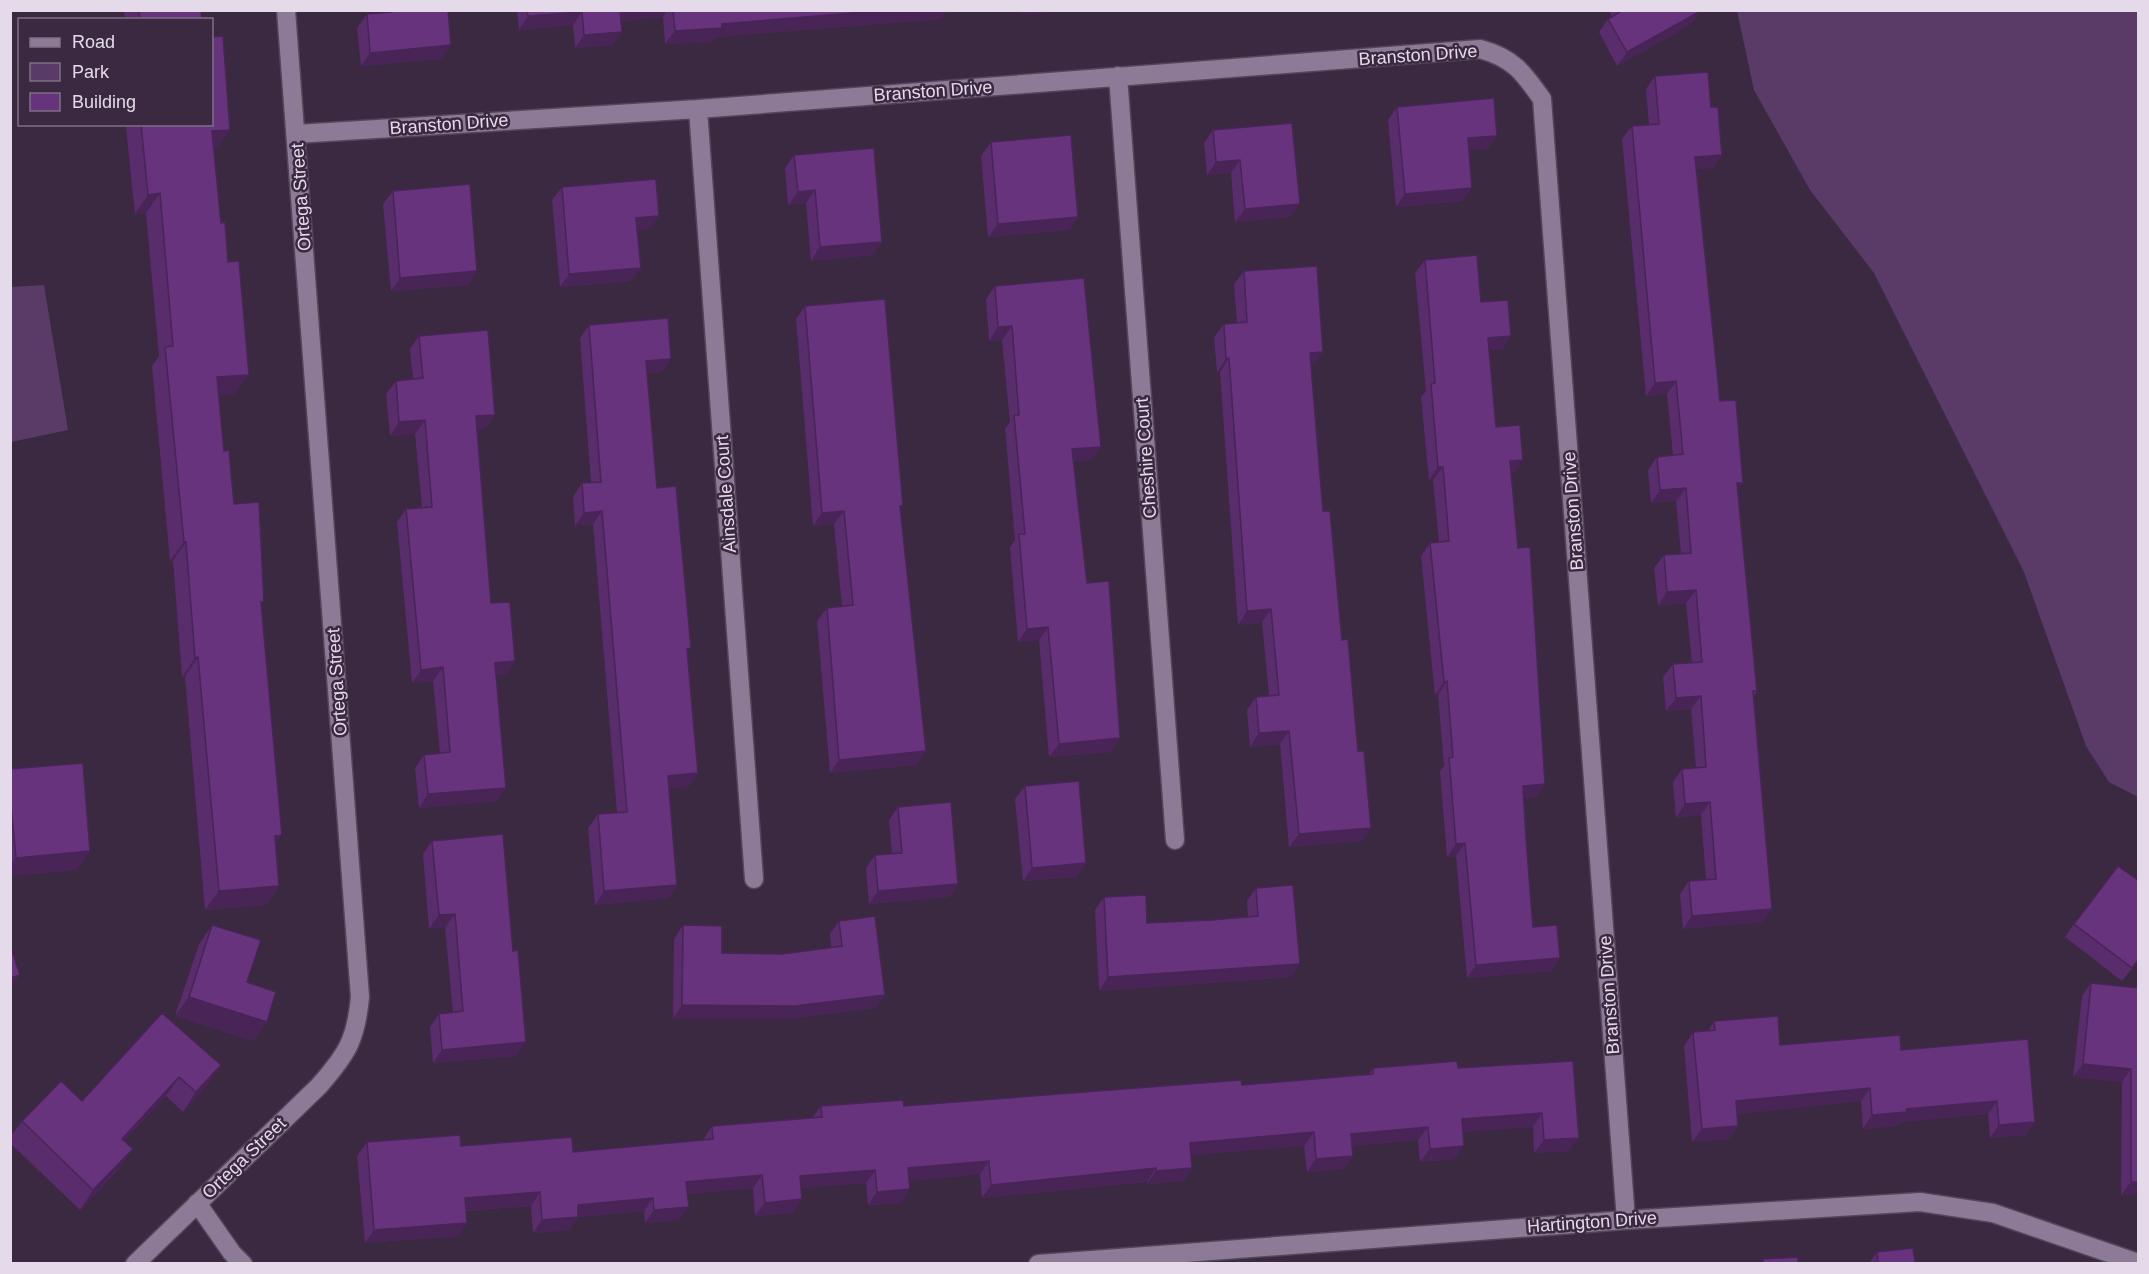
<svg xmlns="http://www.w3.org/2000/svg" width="2149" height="1274" viewBox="0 0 2149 1274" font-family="Helvetica,sans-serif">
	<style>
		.green { fill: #5a3b68 }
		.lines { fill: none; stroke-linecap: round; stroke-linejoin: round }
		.minor-casing { stroke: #544559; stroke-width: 21 }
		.minor { stroke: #8d7a96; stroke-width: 18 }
		.wall { fill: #592c6b }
		.shaded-wall { fill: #482457 }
		.building { fill: #67337c; stroke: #482457; stroke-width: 1.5 }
		.labels { text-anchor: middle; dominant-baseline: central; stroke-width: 5; stroke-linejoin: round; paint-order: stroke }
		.street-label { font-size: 18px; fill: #e4dae9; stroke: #3a2941 }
	</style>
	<rect width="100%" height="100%" fill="#3a2941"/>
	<!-- green -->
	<path class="green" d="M1737,11H2138V797L2109,782L2086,746L2024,572L1874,273L1810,190L1754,90Z
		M44,285L68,430L11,442V287Z"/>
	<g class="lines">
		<defs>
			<path id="minor" d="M1118,76L1175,840
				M698,109L754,879
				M296,134L698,109L1480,49C1513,58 1523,72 1542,99L1626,1220
				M197,1203L232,1253L243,1264
				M135,1264L319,1086C347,1054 356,1040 360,997L286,10
				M1038,1264L1626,1220L1920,1202L1993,1213L2138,1263"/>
		</defs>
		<!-- minor casing -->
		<use href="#minor" class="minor-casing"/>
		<!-- minor -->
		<use href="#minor" class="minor"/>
	</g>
	<!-- wall -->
	<path class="wall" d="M124,10H201L202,20H125Z
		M382,10H448L441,59L361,66L357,28L367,14L382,13Z
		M517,10H947L941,19L716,37L713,42L665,44L663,17L621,21L613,45L575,48L573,25L519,30Z
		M1609,10H1699V12L1690,25L1617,66L1599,32L1608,19L1612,17Z
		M1655,76L1711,107L1722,155L1712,168L1697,169L1720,401L1743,483L1738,490L1757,691L1754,696L1772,909L1762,922L1683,929L1680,894L1689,881L1706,879L1701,815L1676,818L1673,782L1682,769L1696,768L1691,709L1666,711L1663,677L1673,664L1692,663L1686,603L1658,606L1654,568L1664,555L1681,554L1676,501L1651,503L1648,470L1657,457L1673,455L1667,394L1646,396L1622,139L1632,126L1649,125L1646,89Z
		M1397,107L1488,149L1469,150L1463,201L1396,207L1388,120Z
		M129,124H212L230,130L217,149H213L235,394L219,395L224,451L234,504L261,607L276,844L279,886L266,905L205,910L185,677H182L173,561H170L152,366L159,356L146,213L135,214L126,128Z
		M1213,130L1290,217L1235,222L1231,173L1207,175L1204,143Z
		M991,142L1078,217L1069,230L988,237L981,156Z
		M794,155L873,255L811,261L806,203L788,205L785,168Z
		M562,187L650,229L637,230L631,281L560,287L552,200Z
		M393,191L477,271L468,285L391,291L383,204Z
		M1425,260L1481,302L1511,336L1502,349L1489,350L1496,427L1514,473H1511L1518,548L1545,784L1536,797L1524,798L1526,838L1533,927L1560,958L1551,971L1467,978L1456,856L1447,857L1440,771L1444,766L1438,695H1435L1421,556L1430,543L1439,542L1433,480H1429L1421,397L1426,391L1415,273Z
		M1244,271L1314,365H1311L1323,511L1342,640L1362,841L1289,847L1280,744L1250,747L1247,710L1256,697L1269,696L1262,622L1238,625L1220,372H1217L1214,337L1224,324L1237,323L1234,284Z
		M995,286L1092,460L1073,461L1087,583L1120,738L1111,752L1049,757L1039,640L1018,642L1010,547L1015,540L1005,428L1010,422L1002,340L989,341L986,299Z
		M805,306L900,509L917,765L830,773L817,621L827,608L842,606L834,524L813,526L796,319Z
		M589,325L662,372L647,373L657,488L687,654L698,773L688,787L669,788L677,885L668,898L595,905L588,828L598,814L617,813L593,524L575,526L573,497L582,483H591L580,338Z
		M419,336L486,428L477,429L491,603L515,661L506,674L496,675L506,788L497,801L419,808L415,768L424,755L440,753L433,681L412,683L397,522L406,509L422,507L415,434L390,436L386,394L396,381L413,379L410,349Z
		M10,769L77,870L10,876Z
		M1025,786L1086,863L1076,877L1023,881L1015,799Z
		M898,807L958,884L949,897L869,904L866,868L875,855L892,853L889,820Z
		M432,841L517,1056L433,1063L430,1027L439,1014L453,1012L445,927L429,929L423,854Z
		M2139,881V960L2122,981L2065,937L2074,924Z
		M1256,888L1291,977L1099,991L1095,910L1104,897L1147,923L1211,920L1248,917L1247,901Z
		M839,921L885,995L876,1008L786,1019H673L674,939L683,925L722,953L782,954L831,947L830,934Z
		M212,925L247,982L267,1022L253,1041L175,1016L199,944Z
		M2091,983L2139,988V1195H2121L2122,1082L2073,1077L2082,996Z
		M1714,1021L1780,1045L1901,1050L2028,1039L2026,1135L1990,1138L1988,1114L1900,1122L1897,1126L1863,1129L1861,1101L1737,1114L1738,1126L1729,1139L1692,1142L1684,1046L1693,1032L1708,1031Z
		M1573,1061L1569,1151L1534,1153L1533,1127L1463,1132L1455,1159L1420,1162L1418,1140L1352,1146L1353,1156L1343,1169L1307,1172L1304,1146L1191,1155L1192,1168L1183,1181L1147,1184V1182L982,1198L980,1174L909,1181L901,1203L868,1205L866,1183L801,1188L802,1199L793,1213L755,1216L753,1188L687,1194L679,1220L645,1223L644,1211L578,1217L569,1230L533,1233L531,1206L466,1211L467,1223L458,1236L365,1243L357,1156L367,1142L461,1146L573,1152L703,1140L712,1126L813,1117L821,1106H904L1242,1085L1369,1074L1373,1068H1458Z
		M221,1065L207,1085L183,1112L166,1096L124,1141L133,1149L119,1169L80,1210L10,1143V1137L22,1121L82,1101Z
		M1877,1252L1915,1263H1869Z"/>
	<!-- shaded-wall -->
	<path class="shaded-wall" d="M619,10H667L663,17L611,22Z
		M888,10H947L941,19L716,37L713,42L665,44L675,31L722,24Z
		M1022,10H1056V12L1020,14Z
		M582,12L573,25L519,30L528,16Z
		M1699,12L1690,25L1617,66L1627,52Z
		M622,32L613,45L575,48L584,35Z
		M451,45L441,59L361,66L370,53Z
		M230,130L217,149L198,151L212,131Z
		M1497,136L1488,149L1459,151L1468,138Z
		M1722,155L1712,168L1686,170L1695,157Z
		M1240,160L1231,173L1207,175L1216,162Z
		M1472,188L1463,201L1396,207L1405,194Z
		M815,190L806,203L788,205L798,192Z
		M160,193L146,213L135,214L148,195Z
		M1300,204L1290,217L1235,222L1245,209Z
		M659,216L650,229L627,231L636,218Z
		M1078,217L1069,230L988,237L998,224Z
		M882,242L873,255L811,261L820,247Z
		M641,268L631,281L560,287L569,274Z
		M477,271L468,285L391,291L400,278Z
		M1012,326L1002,340L989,341L998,327Z
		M1511,336L1502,349L1479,351L1488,338Z
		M1323,352L1314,365L1300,366L1310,353Z
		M1229,358L1220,372H1217L1226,359Z
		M671,359L662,372L637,374L646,361Z
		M249,375L235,394L204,397L217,377Z
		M1676,381L1667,394L1646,396L1655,383Z
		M495,415L486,428L467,429L476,416Z
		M425,420L415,434L390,436L399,422Z
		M1101,447L1092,460L1063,462L1072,449Z
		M1523,460L1514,473L1501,474L1510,461Z
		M1438,467H1443L1433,480H1429Z
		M1737,483H1743L1734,496Z
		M1686,488L1676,501L1651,503L1660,490Z
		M602,511L593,524L575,526L584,513Z
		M844,511L834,524L813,526L822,513Z
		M184,542H186L173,561H170Z
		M1696,590L1686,603L1658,606L1667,592Z
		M1271,609L1262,622L1238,625L1247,611Z
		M1048,627L1039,640L1018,642L1027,629Z
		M198,657L185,677H182L195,658Z
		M515,661L506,674L486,676L495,663Z
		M443,667L433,681L412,683L421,670Z
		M1447,681L1438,695H1435L1444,682Z
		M1701,696L1691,709L1666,711L1676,698Z
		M1289,731L1280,744L1250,747L1259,733Z
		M1120,738L1111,752L1049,757L1059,744Z
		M926,751L917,765L830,773L839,760Z
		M698,773L688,787L658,789L668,776Z
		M1545,784L1536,797L1514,799L1523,786Z
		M506,788L497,801L419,808L428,794Z
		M1710,802L1701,815L1676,818L1685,804Z
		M1371,828L1362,841L1289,847L1299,834Z
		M282,835L268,855L275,836Z
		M1465,843L1456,856L1447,857L1456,844Z
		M90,851L77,870L10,876V865L16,858Z
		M1086,863L1076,877L1023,881L1032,868Z
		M958,884L949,897L869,904L878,891Z
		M677,885L668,898L595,905L604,891Z
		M279,886L266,905L205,910L219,891Z
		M1772,909L1762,922L1683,929L1692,916Z
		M455,914L445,927L429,929L439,915Z
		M1560,958L1551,971L1467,978L1476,965Z
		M1300,964L1291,977L1099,991L1108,977Z
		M20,975L10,989V978Z
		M885,995L876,1008L786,1019H673L682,1005Z
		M189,997L267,1022L253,1041L175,1016Z
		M526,1042L517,1056L433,1063L442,1050Z
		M2083,1064L2131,1069L2122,1082L2073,1077Z
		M221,1065L207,1085L183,1112L196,1092Z
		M179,1077L166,1096L108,1159L122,1139Z
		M1870,1088L1861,1101L1727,1115L1736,1101Z
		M1997,1101L1988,1114L1900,1122L1897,1126L1863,1129L1872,1115L1906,1109Z
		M1542,1113L1533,1127L1453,1133L1462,1119Z
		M2035,1122L2026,1135L1990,1138L1999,1125Z
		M1738,1126L1729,1139L1692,1142L1702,1129Z
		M1428,1127L1418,1140L1341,1147L1351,1134Z
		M1314,1132L1304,1146L1181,1156L1190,1143Z
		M1579,1138L1569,1151L1534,1153L1544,1140Z
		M1464,1146L1455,1159L1420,1162L1430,1149Z
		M133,1149L119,1169L80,1210L93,1190Z
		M1353,1156L1343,1169L1307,1172L1316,1159Z
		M989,1161L980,1174L899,1182L908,1168Z
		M1156,1168L1147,1182L982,1198L991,1185Z
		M1192,1168L1183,1181L1147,1184L1156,1171Z
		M875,1170L866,1183L791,1189L800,1176Z
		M762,1175L753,1188L677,1195L686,1182Z
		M2131,1182H2139V1195H2121Z
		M910,1189L901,1203L868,1205L877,1192Z
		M540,1192L531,1206L456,1211L465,1198Z
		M653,1198L644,1211L578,1217L569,1230L533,1233L542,1220L578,1205Z
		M802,1199L793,1213L755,1216L765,1203Z
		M689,1207L679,1220L645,1223L654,1210Z
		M467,1223L458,1236L365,1243L374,1230Z"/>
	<!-- building -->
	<path class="building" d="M139,10H201L202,20H140Z
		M392,10H448L451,45L370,53L367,14L392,12Z
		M527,10H620L622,32L584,35L582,12L528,16Z
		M673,10H888L722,24V28L675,31Z
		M1623,10H1699V12L1627,52L1608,19Z
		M223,36L230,130L212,131L221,223L225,222L228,262L239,261L249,375L217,377L224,451L229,450L234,504L259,502L264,602H261L282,835L275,836L279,886L219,891L198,657L195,658L186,542H184L165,347L173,346L160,193L148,195L141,124H212V37Z
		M1708,72L1711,107H1718L1722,155L1695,157L1720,401L1736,400L1743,483H1737L1757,691H1753L1772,909L1692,916L1689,881L1716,879L1710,802L1685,804L1682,769L1706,767L1701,696L1676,698L1673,664L1702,662L1696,590L1667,592L1664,555L1691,553L1686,488L1660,490L1657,457L1683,454L1676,381L1655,383L1632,126L1659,124L1655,76Z
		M1494,98L1497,136L1468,138L1472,188L1405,194L1397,107Z
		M1292,123L1300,204L1245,209L1240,160L1216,162L1213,130Z
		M1071,135L1078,217L998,224L991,142Z
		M874,148L882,242L820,247L815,190L798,192L794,155Z
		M656,179L659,216L636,218L641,268L569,274L562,187Z
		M470,184L477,271L400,278L393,191Z
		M1477,255L1481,302L1508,300L1511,336L1488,338L1496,427L1520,425L1523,460L1510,461L1518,548L1530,547L1545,784L1523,786L1526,838L1533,927L1557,925L1560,958L1476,965L1465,843L1456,844L1449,758L1453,757L1447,681L1444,682L1430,543L1449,541L1443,467H1438L1431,384L1435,383L1425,260Z
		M1317,266L1323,352L1310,353L1323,511H1330L1342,640L1348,639L1358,751H1364L1371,828L1299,834L1289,731L1259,733L1256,697L1279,695L1271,609L1247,611L1229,358L1226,359L1224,324L1247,322L1244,271Z
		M1084,278L1101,447L1072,449L1087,583L1109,581L1120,738L1059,744L1048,627L1027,629L1019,534H1025L1014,415H1019L1012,326L998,327L995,286Z
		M885,299L903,506H900L926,751L839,760L827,608L853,605L844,511L822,513L805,306Z
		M668,318L671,359L646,361L657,488L676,486L691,648L687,649L698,773L668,776L677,885L604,891L598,814L627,812L602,511L584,513L582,483L601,482L589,325Z
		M488,330L495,415L476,416L491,603L510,602L515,661L495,663L506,788L428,794L424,755L450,752L443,667L421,670L406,509L432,507L425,420L399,422L396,381L423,378L419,336Z
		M83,763L90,851L16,858L10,795V769Z
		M1079,781L1086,863L1032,868L1025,786Z
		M951,802L958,884L878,891L875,855L902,853L898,807Z
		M503,834L513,951L518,950L526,1042L442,1050L439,1014L463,1011L455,914L439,915L432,841Z
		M2118,866L2139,881V959L2132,968L2074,924Z
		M1293,885L1300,964L1108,977L1104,897L1146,895L1147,923L1211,920L1258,916L1256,888Z
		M875,916L885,995L795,1006L682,1005L683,925L722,926V953L782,954L842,946L839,921Z
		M212,925L261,940L247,982L276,992L267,1022L189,997Z
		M10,945L20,975L10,978Z
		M2091,983L2139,988V1182H2131V1069L2083,1064Z
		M162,1013L221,1065L196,1092L179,1077L122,1139L133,1149L93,1190L22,1121L61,1081L82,1101Z
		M1778,1016L1780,1045L1900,1035L1901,1050L2028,1039L2035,1122L1999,1125L1997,1101L1906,1109L1907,1112L1872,1115L1870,1088L1736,1101L1738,1126L1702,1129L1693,1032L1715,1030L1714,1021Z
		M1457,1061L1458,1068L1573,1061L1579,1138L1544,1140L1542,1113L1462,1119L1464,1146L1430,1149L1428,1127L1351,1134L1353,1156L1316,1159L1314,1132L1190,1143L1192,1168L1156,1171V1168L991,1185L989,1161L908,1168L910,1189L877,1192L875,1170L800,1176L802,1199L765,1203L762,1175L686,1182L689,1207L654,1210L653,1198L578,1205V1217L542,1220L540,1192L465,1198L467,1223L374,1230L367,1142L460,1135L461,1146L572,1137L573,1152L713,1139L712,1126L822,1117L821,1106L903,1100L904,1106L1241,1080L1242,1085L1373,1074V1068Z
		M1913,1248L1915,1263H1878L1877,1252Z
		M1798,1257V1263H1763V1259Z"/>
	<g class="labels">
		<!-- street labels -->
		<g class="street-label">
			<text transform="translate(1418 55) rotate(-4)">Branston Drive</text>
			<text transform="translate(933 91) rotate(-4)">Branston Drive</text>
			<text transform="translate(449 124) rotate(-4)">Branston Drive</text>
			<text transform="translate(301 197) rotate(-94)">Ortega Street</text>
			<text transform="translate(1146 458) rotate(-94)">Cheshire Court</text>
			<text transform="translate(726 494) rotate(-94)">Ainsdale Court</text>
			<text transform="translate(1573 511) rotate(-94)">Branston Drive</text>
			<text transform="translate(337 682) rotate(-94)">Ortega Street</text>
			<text transform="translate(1609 995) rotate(-94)">Branston Drive</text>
			<text transform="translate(244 1158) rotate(-44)">Ortega Street</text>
			<text transform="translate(1592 1222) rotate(-4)">Hartington Drive</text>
		</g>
	</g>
	<!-- border -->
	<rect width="2149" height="1274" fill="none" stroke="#e4dae9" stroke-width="24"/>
	<!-- legend -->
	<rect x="18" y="18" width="195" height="108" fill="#3a2941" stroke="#7e7084" stroke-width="1.5"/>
	<rect x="30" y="38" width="30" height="9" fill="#8d7a96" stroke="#7e7084" stroke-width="1.5"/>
	<text x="72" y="48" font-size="18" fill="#e4dae9">Road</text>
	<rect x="30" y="63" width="30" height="18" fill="#5a3b68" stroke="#7e7084" stroke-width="1.5"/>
	<text x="72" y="78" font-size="18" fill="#e4dae9">Park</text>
	<rect x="30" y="93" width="30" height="18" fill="#67337c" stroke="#7e7084" stroke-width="1.5"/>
	<text x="72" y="108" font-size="18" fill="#e4dae9">Building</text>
</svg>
